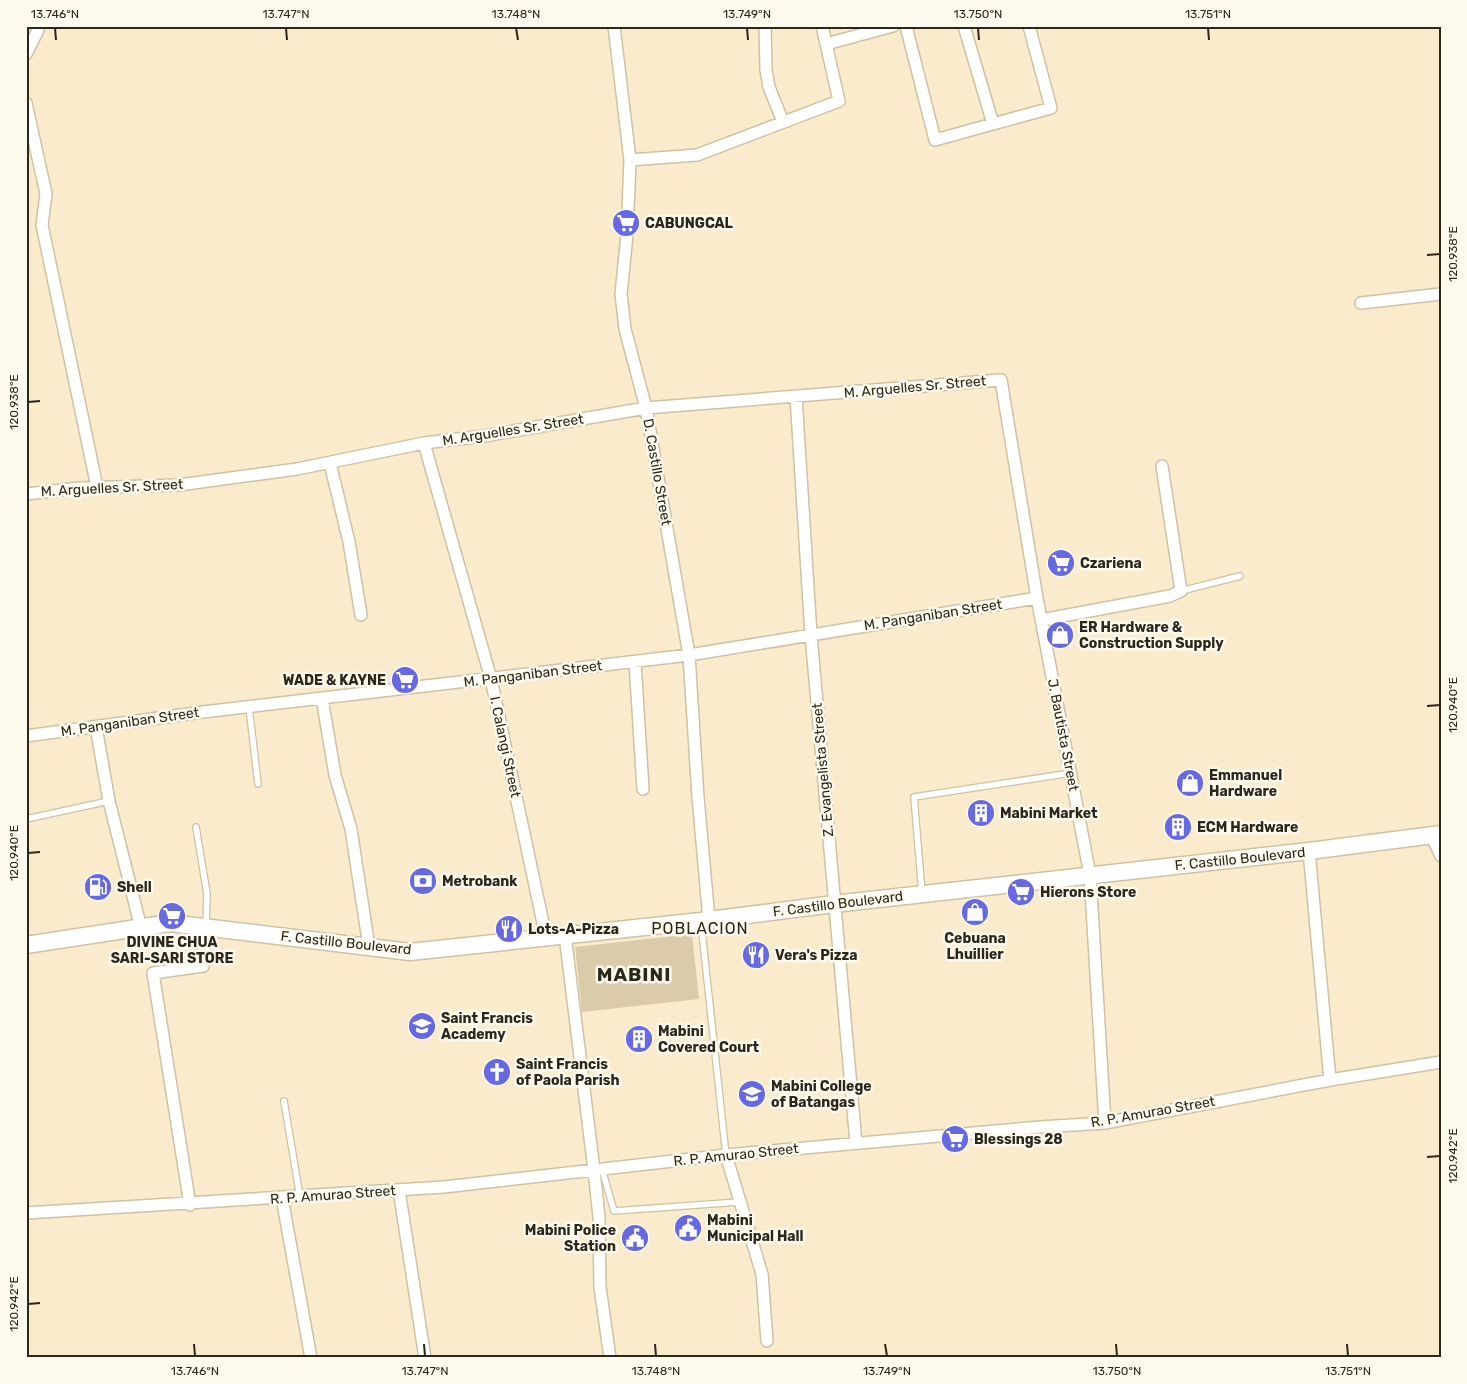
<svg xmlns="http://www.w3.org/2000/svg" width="1467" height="1384" viewBox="0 0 1467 1384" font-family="Rubik,sans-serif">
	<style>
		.green { fill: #daccab }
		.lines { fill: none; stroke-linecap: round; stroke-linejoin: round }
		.lane-casing { stroke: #cec2a3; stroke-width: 8 }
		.street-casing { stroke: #cec2a3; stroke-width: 14 }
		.secondary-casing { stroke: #cec2a3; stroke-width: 19 }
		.lane { stroke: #fff; stroke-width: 5.5 }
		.street { stroke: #fff; stroke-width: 11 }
		.secondary { stroke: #fff; stroke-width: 16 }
		.ticks { fill: none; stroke: #2c271b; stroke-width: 2 }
		.labels { text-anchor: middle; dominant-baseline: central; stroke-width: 5; stroke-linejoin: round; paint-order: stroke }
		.poi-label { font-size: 14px; font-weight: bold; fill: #2c271b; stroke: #fef9ed; text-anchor: start }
		.street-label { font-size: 14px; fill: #2c271b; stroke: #fef9ed }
		.quarter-label { font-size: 16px; letter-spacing: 1px; fill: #2c271b; stroke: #fef9ed }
		.district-label { font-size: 19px; font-weight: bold; letter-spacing: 1px; fill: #2c271b; stroke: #fef9ed }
		.neatline { fill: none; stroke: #2c271b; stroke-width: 2 }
		.ticks-label { font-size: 12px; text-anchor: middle; fill: #2c271b }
	</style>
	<rect width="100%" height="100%" fill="#f9ebcc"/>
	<!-- green -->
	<path class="green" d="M692,934L699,999L582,1012L575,947Z"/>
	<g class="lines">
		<defs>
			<path id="lane" d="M1181,591L1240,576
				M249,707L258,784
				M26,819L109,801
				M196,827L207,894L206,926
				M922,893L914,797L1071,773
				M701,923L726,1155
				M284,1101L300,1197
				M602,1169L614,1211L739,1202"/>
			<path id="street" d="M614,26L630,160L627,235L621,294L625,329L646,408L689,655L698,797L709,920
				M765,26L766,70L769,87L783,122
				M906,26L935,140L1051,108L1029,26
				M964,26L993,124
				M826,44L893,26
				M26,54L38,30
				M26,103L46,194L42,225L97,487
				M630,160L697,155L839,101L822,26
				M1361,303L1441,294
				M796,396L811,635L856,1143
				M424,443L491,679L546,937
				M330,463L349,542L361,615
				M26,494L80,488L179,485L297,469L424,443L484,436L646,408L1001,380L1037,598L1090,875L1105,1123
				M1041,620L1170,596L1181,591L1162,466
				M635,662L643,789
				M322,698L335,775L351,829L369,947
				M96,727L109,801L141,928
				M26,736L203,712L689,655L1037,598
				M1431,835L1441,856
				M1309,851L1330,1080
				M565,935L594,1170L599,1217L600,1287L610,1358
				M726,1155L762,1274L767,1341
				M399,1190L425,1358
				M282,1198L311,1358
				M190,1205L153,973L203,966L206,928
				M26,1213L444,1187L726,1155L1040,1127L1105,1123L1330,1080L1441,1062"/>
			<path id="secondary" d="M26,945L170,923L410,952L701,921L834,904L1309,851L1441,834"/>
		</defs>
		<!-- lane casing -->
		<use href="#lane" class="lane-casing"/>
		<!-- street casing -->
		<use href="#street" class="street-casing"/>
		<!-- secondary casing -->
		<use href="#secondary" class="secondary-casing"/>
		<!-- lane -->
		<use href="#lane" class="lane"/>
		<!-- street -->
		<use href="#street" class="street"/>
		<!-- secondary -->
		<use href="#secondary" class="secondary"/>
	</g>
	<!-- ticks -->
	<path class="ticks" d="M55,28L56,40M286,28L287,40M516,28L518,40M747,28L748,40M978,28L979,40M1208,28L1209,40M1427,255L1440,254M28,402L40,401M1427,706L1440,705M28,853L40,852M1427,1157L1440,1156M28,1304L40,1303M194,1344L195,1356M424,1344L425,1356M655,1344L656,1356M885,1344L887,1356M1116,1344L1117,1356M1347,1344L1348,1356"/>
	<!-- icons -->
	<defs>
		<symbol id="supermarket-disc" viewBox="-11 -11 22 22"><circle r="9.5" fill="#6669e2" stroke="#fef9ed"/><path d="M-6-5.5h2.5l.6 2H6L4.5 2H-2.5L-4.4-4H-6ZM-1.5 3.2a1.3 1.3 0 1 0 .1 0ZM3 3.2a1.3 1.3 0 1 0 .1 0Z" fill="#fff"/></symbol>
		<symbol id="shop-disc" viewBox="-11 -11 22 22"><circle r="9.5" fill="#6669e2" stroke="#fef9ed"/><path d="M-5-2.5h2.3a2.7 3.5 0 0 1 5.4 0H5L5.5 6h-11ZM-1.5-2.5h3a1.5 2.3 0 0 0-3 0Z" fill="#fff"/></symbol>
		<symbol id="building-disc" viewBox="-11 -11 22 22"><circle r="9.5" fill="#6669e2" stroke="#fef9ed"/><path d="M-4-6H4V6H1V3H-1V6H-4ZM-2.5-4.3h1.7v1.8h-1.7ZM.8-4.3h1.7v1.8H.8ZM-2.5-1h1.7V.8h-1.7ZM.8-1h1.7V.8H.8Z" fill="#fff"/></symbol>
		<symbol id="bank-disc" viewBox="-11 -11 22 22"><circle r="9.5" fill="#6669e2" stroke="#fef9ed"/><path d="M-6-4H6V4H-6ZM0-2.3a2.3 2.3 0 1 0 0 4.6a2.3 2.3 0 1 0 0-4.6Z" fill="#fff"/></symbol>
		<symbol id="fuel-disc" viewBox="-11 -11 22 22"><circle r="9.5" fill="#6669e2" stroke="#fef9ed"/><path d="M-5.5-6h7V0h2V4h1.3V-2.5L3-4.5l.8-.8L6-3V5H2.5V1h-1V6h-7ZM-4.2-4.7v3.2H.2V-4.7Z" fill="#fff"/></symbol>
		<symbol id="restaurant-disc" viewBox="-11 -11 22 22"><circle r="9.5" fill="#6669e2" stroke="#fef9ed"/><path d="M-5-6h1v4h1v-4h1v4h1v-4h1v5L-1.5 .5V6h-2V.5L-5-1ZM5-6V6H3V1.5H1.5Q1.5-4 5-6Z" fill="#fff"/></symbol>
		<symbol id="school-disc" viewBox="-11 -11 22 22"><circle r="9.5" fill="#6669e2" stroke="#fef9ed"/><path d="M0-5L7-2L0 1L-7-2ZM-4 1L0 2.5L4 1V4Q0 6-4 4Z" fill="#fff"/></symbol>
		<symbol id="church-disc" viewBox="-11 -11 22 22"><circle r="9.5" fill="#6669e2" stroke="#fef9ed"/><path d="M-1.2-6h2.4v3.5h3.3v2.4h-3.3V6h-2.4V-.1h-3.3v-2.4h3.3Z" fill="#fff"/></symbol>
		<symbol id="university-disc" viewBox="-11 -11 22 22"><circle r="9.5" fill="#6669e2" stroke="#fef9ed"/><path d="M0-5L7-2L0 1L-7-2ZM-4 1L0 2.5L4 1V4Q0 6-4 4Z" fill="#fff"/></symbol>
		<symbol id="civic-disc" viewBox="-11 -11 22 22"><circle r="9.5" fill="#6669e2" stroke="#fef9ed"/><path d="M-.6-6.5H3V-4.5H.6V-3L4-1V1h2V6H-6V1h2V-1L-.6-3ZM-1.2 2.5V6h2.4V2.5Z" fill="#fff"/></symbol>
	</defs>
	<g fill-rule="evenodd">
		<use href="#supermarket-disc" x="610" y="207" width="32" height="32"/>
		<use href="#supermarket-disc" x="1045" y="547" width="32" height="32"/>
		<use href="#shop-disc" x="1044" y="619" width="32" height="32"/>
		<use href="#supermarket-disc" x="389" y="664" width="32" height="32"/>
		<use href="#shop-disc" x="1174" y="767" width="32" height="32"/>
		<use href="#building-disc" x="965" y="797" width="32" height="32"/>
		<use href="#building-disc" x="1162" y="811" width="32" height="32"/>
		<use href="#bank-disc" x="407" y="865" width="32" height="32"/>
		<use href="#fuel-disc" x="82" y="871" width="32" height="32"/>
		<use href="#supermarket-disc" x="1005" y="876" width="32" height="32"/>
		<use href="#shop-disc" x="959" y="896" width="32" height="32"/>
		<use href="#supermarket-disc" x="156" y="900" width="32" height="32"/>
		<use href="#restaurant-disc" x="493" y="913" width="32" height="32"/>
		<use href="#restaurant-disc" x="740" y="939" width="32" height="32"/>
		<use href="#school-disc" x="406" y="1010" width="32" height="32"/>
		<use href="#building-disc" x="623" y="1023" width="32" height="32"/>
		<use href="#church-disc" x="481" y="1056" width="32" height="32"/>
		<use href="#university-disc" x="736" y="1078" width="32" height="32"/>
		<use href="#supermarket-disc" x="939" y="1123" width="32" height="32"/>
		<use href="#civic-disc" x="672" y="1212" width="32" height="32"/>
		<use href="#civic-disc" x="619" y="1222" width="32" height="32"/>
	</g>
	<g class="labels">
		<!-- poi labels -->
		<g class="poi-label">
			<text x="645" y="223">CABUNGCAL</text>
			<text x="1080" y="563">Czariena</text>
			<text x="1079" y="627">ER Hardware &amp;<tspan x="1079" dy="16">Construction Supply</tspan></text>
			<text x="386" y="680" text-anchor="end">WADE &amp; KAYNE</text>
			<text x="1209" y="775">Emmanuel<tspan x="1209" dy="16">Hardware</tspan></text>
			<text x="1000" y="813">Mabini Market</text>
			<text x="1197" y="827">ECM Hardware</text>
			<text x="442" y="881">Metrobank</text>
			<text x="117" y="887">Shell</text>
			<text x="1040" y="892">Hierons Store</text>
			<text x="528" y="929">Lots-A-Pizza</text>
			<text x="975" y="938" text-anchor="middle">Cebuana<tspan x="975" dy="16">Lhuillier</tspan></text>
			<text x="172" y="942" text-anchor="middle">DIVINE CHUA<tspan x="172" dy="16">SARI-SARI STORE</tspan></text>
			<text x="775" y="955">Vera's Pizza</text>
			<text x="441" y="1018">Saint Francis<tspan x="441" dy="16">Academy</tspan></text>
			<text x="658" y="1031">Mabini<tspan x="658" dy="16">Covered Court</tspan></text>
			<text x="516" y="1064">Saint Francis<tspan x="516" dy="16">of Paola Parish</tspan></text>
			<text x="771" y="1086">Mabini College<tspan x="771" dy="16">of Batangas</tspan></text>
			<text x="974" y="1139">Blessings 28</text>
			<text x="707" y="1220">Mabini<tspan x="707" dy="16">Municipal Hall</tspan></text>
			<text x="616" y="1230" text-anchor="end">Mabini Police<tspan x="616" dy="16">Station</tspan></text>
		</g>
		<!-- street labels -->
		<g class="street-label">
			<text transform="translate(915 387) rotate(-5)">M. Arguelles Sr. Street</text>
			<text transform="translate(513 430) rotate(-9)">M. Arguelles Sr. Street</text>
			<text transform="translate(657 472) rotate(80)">D. Castillo Street</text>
			<text transform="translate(112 488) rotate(-3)">M. Arguelles Sr. Street</text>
			<text transform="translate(933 615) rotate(-9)">M. Panganiban Street</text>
			<text transform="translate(533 674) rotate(-7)">M. Panganiban Street</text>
			<text transform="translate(130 722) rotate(-8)">M. Panganiban Street</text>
			<text transform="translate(1063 735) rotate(79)">J. Bautista Street</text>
			<text transform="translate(505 747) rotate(78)">I. Calangi Street</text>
			<text transform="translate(823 770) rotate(-95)">Z. Evangelista Street</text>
			<text transform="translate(1240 859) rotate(-6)">F. Castillo Boulevard</text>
			<text transform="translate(838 904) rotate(-7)">F. Castillo Boulevard</text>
			<text transform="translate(346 943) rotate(6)">F. Castillo Boulevard</text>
			<text transform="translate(1153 1112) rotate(-10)">R. P. Amurao Street</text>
			<text transform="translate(736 1155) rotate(-6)">R. P. Amurao Street</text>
			<text transform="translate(333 1195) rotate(-4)">R. P. Amurao Street</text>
		</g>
		<!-- quarter labels -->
		<g class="quarter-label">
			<text x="700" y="928">POBLACION</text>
		</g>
		<!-- district labels -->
		<g class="district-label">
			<text x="634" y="974">MABINI</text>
		</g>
	</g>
	<!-- border -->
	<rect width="1467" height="1384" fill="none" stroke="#fef9ed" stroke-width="55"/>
	<rect x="28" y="28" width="1412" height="1328" class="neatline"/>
	<g class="ticks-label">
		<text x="55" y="18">13.746°N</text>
		<text x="286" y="18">13.747°N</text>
		<text x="516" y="18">13.748°N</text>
		<text x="747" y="18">13.749°N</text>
		<text x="978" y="18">13.750°N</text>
		<text x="1208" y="18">13.751°N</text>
		<text transform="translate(1453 254) rotate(-90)" y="4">120.938°E</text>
		<text transform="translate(14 402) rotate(-90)" y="4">120.938°E</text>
		<text transform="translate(1453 705) rotate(-90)" y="4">120.940°E</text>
		<text transform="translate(14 853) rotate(-90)" y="4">120.940°E</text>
		<text transform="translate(1453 1156) rotate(-90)" y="4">120.942°E</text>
		<text transform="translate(14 1304) rotate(-90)" y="4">120.942°E</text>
		<text x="195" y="1375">13.746°N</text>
		<text x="425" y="1375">13.747°N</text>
		<text x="656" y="1375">13.748°N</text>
		<text x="887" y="1375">13.749°N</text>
		<text x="1117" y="1375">13.750°N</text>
		<text x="1348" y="1375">13.751°N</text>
	</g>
</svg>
